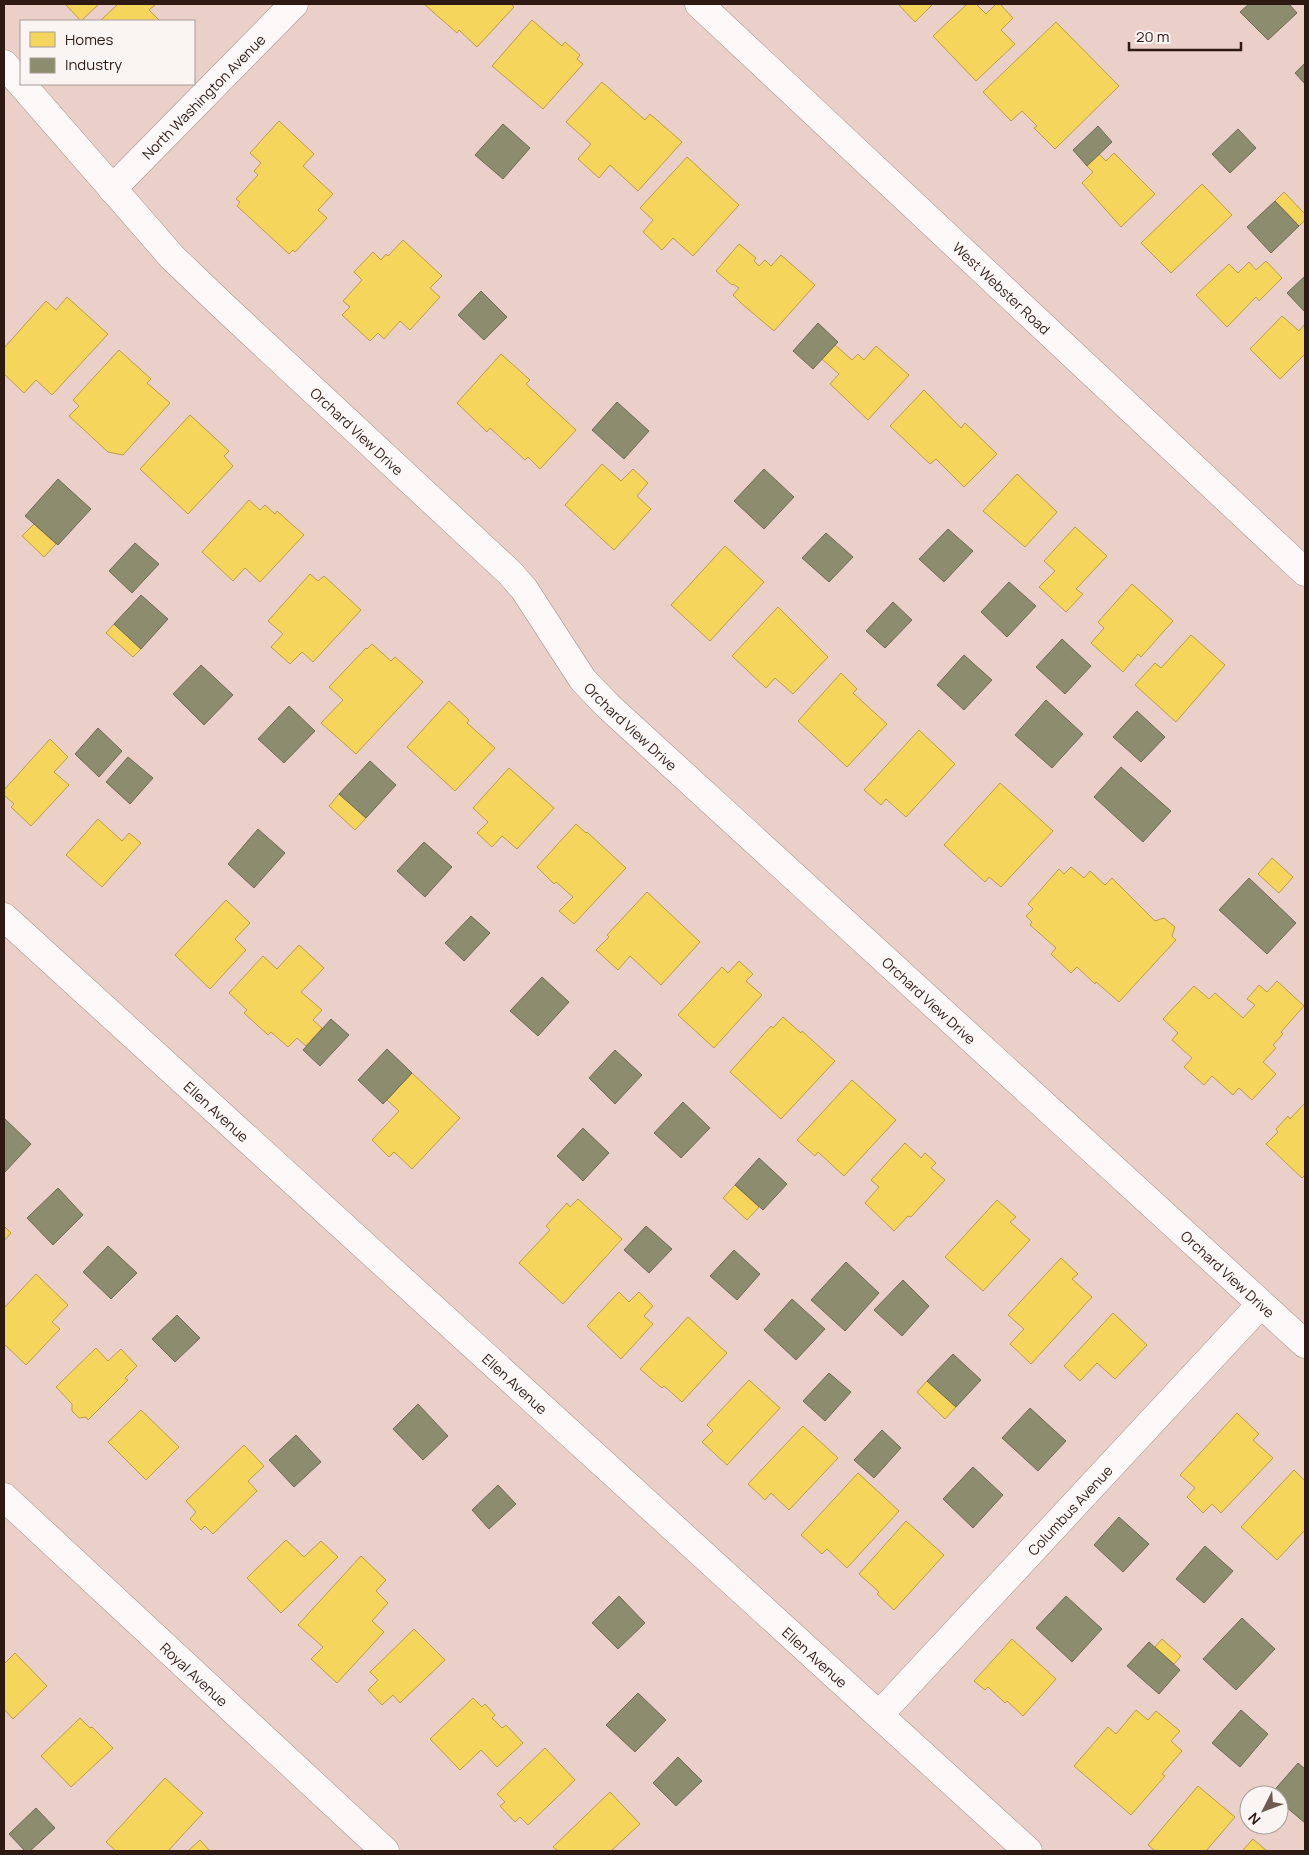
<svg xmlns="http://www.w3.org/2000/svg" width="1309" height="1855" viewBox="0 0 1309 1855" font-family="Manrope,sans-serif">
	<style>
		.homes { fill: #f6d55c; stroke: #ba9d46 }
		.industry { fill: #8c8c6e; stroke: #706a53 }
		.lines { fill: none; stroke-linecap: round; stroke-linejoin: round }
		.minor-casing { stroke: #a6908a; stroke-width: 29 }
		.minor { stroke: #fcf8f7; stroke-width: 28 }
		.labels { text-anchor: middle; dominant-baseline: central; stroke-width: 5; stroke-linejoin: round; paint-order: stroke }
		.street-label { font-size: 14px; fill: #2e1913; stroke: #faf4f2 }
	</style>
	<rect width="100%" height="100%" fill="#ead0c9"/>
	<!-- homes -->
	<path class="homes" d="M65,4H99L81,21Z
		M118,4H154L155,5L149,10L160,21H100Z
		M424,4H511L514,7L477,47L459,30L457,33Z
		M898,4H933L915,22Z
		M967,4H976L986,14L996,4H1000L1013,18L1001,30L1015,44L976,81L933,36Z
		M532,20L562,46L565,42L580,55L577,59L583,64L543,109L492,66Z
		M1056,22L1119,86L1055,149L1034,128L1037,126L1022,111L1011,121L983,92Z
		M602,82L645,120L650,114L682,142L638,191L610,165L599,178L578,159L591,144L566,122Z
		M279,121L314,154L303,166L333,194L318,210L327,218L295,252L293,250L289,254L237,206L240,202L236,199L258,175L254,171L261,163L250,153Z
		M1114,153L1155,194L1121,227L1082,183L1093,172L1087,166L1099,154L1106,161Z
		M687,157L739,205L693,256L673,238L662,250L643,232L653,220L640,208Z
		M1202,184L1232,215L1171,273L1141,243Z
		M1284,192L1305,214V220L1299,226L1275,201Z
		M403,240L442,276L430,288L440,297L410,330L400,321L384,339L378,333L370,341L342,315L350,307L343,301L362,280L354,272L373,252L381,260L386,254L388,256Z
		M739,244L756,258L754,261L759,266L765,260L771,266L781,255L815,285L774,331L742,304L733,295L739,288L733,284L732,285L716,271Z
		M1266,261L1282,278L1259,301L1256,297L1227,327L1196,295L1229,264L1238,273L1249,262L1256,270Z
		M67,297L108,334L52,395L36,380L24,393L4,374V348L46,301L56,310Z
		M1282,316L1299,331L1305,324V354L1280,379L1250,349Z
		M835,345L852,360L858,354L864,360L876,346L909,375L868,420L830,384L839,374L822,359Z
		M119,350L151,379L147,383L170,403L123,455L108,452L69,416L79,406L73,400Z
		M501,354L530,380L526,384L576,430L540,469L528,457L525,460L490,428L487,432L457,403Z
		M924,390L961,428L965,423L997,454L964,487L936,459L930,464L890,426Z
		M190,415L229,451L224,456L233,466L188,514L140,469Z
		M602,464L621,481L633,469L648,483L637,496L651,509L614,550L565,505Z
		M1017,474L1057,512L1025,547L983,511Z
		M249,500L260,510L265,505L275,514L277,511L304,535L260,582L245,568L233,581L202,552Z
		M34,524L56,544L44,557L22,536Z
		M1075,527L1107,556L1076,589L1083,594L1066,612L1039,587L1055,571L1044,561Z
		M725,546L764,582L710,641L671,605Z
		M310,574L318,581L324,576L361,610L313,662L302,652L290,664L271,647L283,634L268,621Z
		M1132,584L1173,621L1141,657L1138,654L1123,672L1091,643L1104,628L1098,622Z
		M778,607L828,657L793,694L775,678L766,688L732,656Z
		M114,624L141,649L133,657L106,633Z
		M1191,635L1225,665L1176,722L1135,685L1155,663L1161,668Z
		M372,644L391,661L395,657L423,682L356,754L321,723L343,700L329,687L366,648L367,649Z
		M841,673L857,689L853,693L887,724L847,767L798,721Z
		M449,701L469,720L467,723L495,748L455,791L407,747Z
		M919,730L955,764L906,817L886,799L881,805L864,790Z
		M50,739L68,757L54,772L69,785L31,826L11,807L14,804L4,795V790Z
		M509,768L554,808L517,849L502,836L492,847L477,833L488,822L473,808Z
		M1000,783L1053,831L1001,887L989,877L985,882L944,845Z
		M339,794L366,818L355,830L329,806Z
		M98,819L122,841L129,833L141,843L102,887L66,855Z
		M576,824L586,833L587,832L626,868L574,924L559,911L573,897L556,882L554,884L537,867Z
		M1272,858L1293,877L1279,893L1258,874Z
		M1071,867L1084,878L1090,871L1105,885L1112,878L1155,921L1164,918L1175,927L1172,936L1176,940L1119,1002L1096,982L1095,984L1077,967L1071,973L1051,954L1056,948L1030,925L1032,922L1026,916L1033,909L1028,904L1059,869L1064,874Z
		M647,892L700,942L661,985L630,956L618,970L596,950L609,937L607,935Z
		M226,900L250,923L235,939L246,950L210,989L175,955Z
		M299,945L324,968L301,992L322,1010L313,1020L322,1028L306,1046L297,1038L288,1047L271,1032L268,1035L244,1013L247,1010L229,993L263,956L277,969Z
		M739,961L753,974L746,981L762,995L714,1048L678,1015L722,967L728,973Z
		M1277,981L1304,1006L1281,1032L1283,1034L1273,1045L1276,1048L1263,1062L1276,1074L1252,1100L1239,1088L1233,1095L1212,1076L1204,1085L1184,1067L1192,1058L1172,1040L1178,1033L1163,1019L1194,986L1209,999L1215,993L1243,1018L1255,1005L1247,999L1259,985L1267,992Z
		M783,1017L801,1033L802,1031L835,1061L781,1119L730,1072L771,1026L773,1028Z
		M412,1073L460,1118L412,1169L394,1152L389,1157L372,1140L399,1111L387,1100Z
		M852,1080L896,1120L844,1176L818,1152L815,1156L797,1140Z
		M1305,1103V1175L1302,1178L1266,1144L1278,1132L1276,1129L1288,1116L1290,1119Z
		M905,1143L921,1158L925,1153L936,1163L931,1168L945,1180L911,1217L908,1216L894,1231L865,1203L879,1187L871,1180Z
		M735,1185L759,1207L747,1220L723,1198Z
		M578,1199L622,1239L563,1304L519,1263L550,1230L546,1226L567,1203L570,1207Z
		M997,1200L1016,1217L1010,1222L1030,1240L983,1291L945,1257Z
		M4,1226L11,1233L4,1241Z
		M1061,1258L1078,1274L1072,1279L1092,1297L1031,1364L1010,1344L1024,1329L1008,1315Z
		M36,1274L68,1305L52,1322L60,1329L26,1365L4,1344V1308Z
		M619,1292L629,1302L639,1292L653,1306L644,1316L653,1324L621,1359L587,1326Z
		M1113,1313L1147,1345L1115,1379L1097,1363L1080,1381L1064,1366Z
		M688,1317L727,1353L682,1402L664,1386L662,1388L640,1369Z
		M96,1348L108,1361L121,1349L137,1366L125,1378L128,1380L88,1420L86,1417L79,1418L72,1411V1404L56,1387Z
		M749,1380L780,1408L727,1465L702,1442L713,1431L707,1425Z
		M927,1381L956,1407L945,1419L917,1392Z
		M141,1410L179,1447L146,1480L108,1442Z
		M1237,1413L1259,1434L1253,1440L1273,1458L1221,1513L1212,1504L1203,1513L1187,1497L1195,1488L1180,1475Z
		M803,1426L838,1458L789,1510L771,1493L765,1500L748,1484Z
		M244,1445L264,1466L248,1481L257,1491L213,1534L205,1526L201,1530L190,1519L196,1512L186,1501Z
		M1294,1470L1305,1481V1530L1277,1560L1241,1527Z
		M858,1473L899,1511L847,1568L827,1549L822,1554L801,1535Z
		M906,1521L944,1555L894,1610L877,1594L879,1592L859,1574Z
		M286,1540L304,1557L321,1541L338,1557L281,1613L247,1578Z
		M361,1556L386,1580L376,1591L388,1603L372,1621L384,1632L337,1683L311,1659L323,1647L298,1625Z
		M414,1629L445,1660L400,1703L393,1695L382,1705L368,1690L378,1680L370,1672Z
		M1012,1639L1056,1679L1023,1716L1007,1701L1005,1703L988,1687L985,1690L974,1681Z
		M1162,1639L1181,1656L1174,1664L1155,1647Z
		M15,1653L47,1686L13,1719L4,1709V1664Z
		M473,1698L482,1707L485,1704L495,1715L492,1718L502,1728L506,1725L523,1743L497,1767L481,1750L460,1770L430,1739Z
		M1136,1710L1148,1720L1156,1711L1180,1731L1171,1741L1182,1751L1162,1774L1165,1776L1131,1815L1074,1766L1108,1727L1116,1734Z
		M80,1718L90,1728L92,1727L113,1748L71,1787L41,1756Z
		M545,1748L575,1780L528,1825L520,1817L515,1822L500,1806L505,1802L497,1794Z
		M165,1778L203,1813L168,1851H116L106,1842Z
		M1198,1786L1235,1817L1206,1851H1155L1148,1845Z
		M610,1792L640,1824L611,1851H558L553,1847Z
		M1253,1839L1267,1851H1242Z
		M200,1840L210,1851H188Z"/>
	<!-- industry -->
	<path class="industry" d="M1249,4H1289L1297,13L1268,40L1240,12Z
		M1305,63V84L1295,73Z
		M503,124L530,148L503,179L475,155Z
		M1098,126L1112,142L1087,166L1073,150Z
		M1238,129L1256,148L1230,173L1212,154Z
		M1275,201L1299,226L1271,253L1247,227Z
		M1305,276V312L1287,293Z
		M481,291L507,317L484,340L458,315Z
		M818,323L838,342L813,369L793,351Z
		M617,402L649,431L624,459L592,430Z
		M764,469L794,497L764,529L734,501Z
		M58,479L91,509L58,545L25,516Z
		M948,529L973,551L944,582L919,559Z
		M826,533L853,557L829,582L802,558Z
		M135,543L159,564L132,593L109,571Z
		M1009,582L1036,606L1007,637L981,612Z
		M141,595L168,619L141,649L114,624Z
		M893,602L912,620L885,648L866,631Z
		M1062,639L1091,666L1065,694L1036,667Z
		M964,655L992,680L964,710L937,685Z
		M201,665L233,695L204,725L173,694Z
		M1046,700L1083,734L1052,768L1015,735Z
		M289,706L315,731L284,763L258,739Z
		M1137,711L1165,737L1141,762L1113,737Z
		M98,728L122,751L99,777L75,754Z
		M128,757L153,778L130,804L106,782Z
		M370,761L396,785L366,818L339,794Z
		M1121,767L1171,811L1143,842L1094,797Z
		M258,829L285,853L254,888L228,864Z
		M424,842L452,867L425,897L397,871Z
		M1249,878L1296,923L1267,954L1219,910Z
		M471,916L490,933L464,961L445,943Z
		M542,977L569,1002L538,1036L510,1011Z
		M331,1019L349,1035L320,1066L303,1050Z
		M387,1049L412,1073L383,1104L358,1080Z
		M615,1050L642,1075L615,1104L589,1078Z
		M683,1102L710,1128L681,1158L654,1133Z
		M4,1118L31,1144L4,1173Z
		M583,1128L609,1153L583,1181L557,1156Z
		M759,1158L787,1184L763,1210L735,1185Z
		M58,1188L83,1215L53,1245L27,1218Z
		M646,1226L672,1249L649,1273L624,1250Z
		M108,1246L137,1273L111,1299L83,1272Z
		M734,1250L760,1274L737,1300L710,1276Z
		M846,1262L879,1293L845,1331L811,1300Z
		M903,1280L929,1306L902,1336L874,1310Z
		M792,1299L825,1329L796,1360L764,1330Z
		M177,1315L200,1338L175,1362L152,1339Z
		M953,1354L981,1380L956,1407L927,1381Z
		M829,1373L851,1392L825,1421L803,1401Z
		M418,1404L448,1436L423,1460L393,1429Z
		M1030,1408L1066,1441L1038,1471L1002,1438Z
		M882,1430L901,1448L874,1478L854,1460Z
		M296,1435L321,1462L294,1487L269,1460Z
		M973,1467L1003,1495L973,1528L943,1499Z
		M498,1485L516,1504L489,1529L472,1510Z
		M1119,1517L1149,1544L1123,1572L1094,1545Z
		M1205,1546L1233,1571L1204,1603L1176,1579Z
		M619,1596L645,1623L618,1649L592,1623Z
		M1066,1596L1102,1629L1072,1662L1036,1628Z
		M1242,1618L1275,1649L1236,1690L1203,1659Z
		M1149,1642L1180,1670L1159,1694L1127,1666Z
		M638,1693L666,1720L635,1752L606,1725Z
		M1241,1710L1268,1734L1240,1767L1212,1743Z
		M678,1757L702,1781L676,1806L653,1783Z
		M1298,1763L1305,1769V1823L1279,1801V1795L1271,1794Z
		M36,1808L55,1828L30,1851H25L9,1834Z"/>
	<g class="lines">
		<defs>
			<g id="minor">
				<path id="s1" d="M699,4L1305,572"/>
				<path id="s2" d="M4,64L172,257L222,305L510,573L524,589L583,680L608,706L1305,1344"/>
				<path id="s3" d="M112,189L294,4"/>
				<path id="s4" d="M4,917L1028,1851"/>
				<path id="s5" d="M4,1497L385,1851"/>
				<path id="s6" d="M879,1715L1261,1304"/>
			</g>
		</defs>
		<!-- minor casing -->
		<use href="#minor" class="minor-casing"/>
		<!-- minor -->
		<use href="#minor" class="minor"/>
	</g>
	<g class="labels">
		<!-- street labels -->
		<g class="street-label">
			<text stroke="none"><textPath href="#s3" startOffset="130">North Washington Avenue</textPath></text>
			<text stroke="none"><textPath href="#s1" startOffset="415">West Webster Road</textPath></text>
			<text stroke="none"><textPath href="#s2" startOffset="510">Orchard View Drive</textPath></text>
			<text stroke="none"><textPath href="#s2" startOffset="915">Orchard View Drive</textPath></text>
			<text stroke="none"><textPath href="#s2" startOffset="1320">Orchard View Drive</textPath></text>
			<text stroke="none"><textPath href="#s4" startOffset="288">Ellen Avenue</textPath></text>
			<text stroke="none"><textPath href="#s2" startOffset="1725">Orchard View Drive</textPath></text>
			<text stroke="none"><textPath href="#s4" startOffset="692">Ellen Avenue</textPath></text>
			<text stroke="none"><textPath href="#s6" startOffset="280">Columbus Avenue</textPath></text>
			<text stroke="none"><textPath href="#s4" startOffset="1098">Ellen Avenue</textPath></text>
			<text stroke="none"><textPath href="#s5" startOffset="260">Royal Avenue</textPath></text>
		</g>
	</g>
	<!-- border -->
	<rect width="1309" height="1855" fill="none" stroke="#2e1913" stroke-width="10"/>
	<!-- legend -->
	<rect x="20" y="20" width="175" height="65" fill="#faf4f2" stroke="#a89c99"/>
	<rect x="30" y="32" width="25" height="15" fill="#f6d55c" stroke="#a89c99"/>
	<text x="65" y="45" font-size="15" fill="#2e1913">Homes</text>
	<rect x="30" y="58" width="25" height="15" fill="#8c8c6e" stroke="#a89c99"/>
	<text x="65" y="70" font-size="15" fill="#2e1913">Industry</text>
	<!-- north arrow -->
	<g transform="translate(1264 1810) rotate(228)"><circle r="24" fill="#faf4f2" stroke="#a89c99"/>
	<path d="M0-4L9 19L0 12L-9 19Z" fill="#705953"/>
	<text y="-8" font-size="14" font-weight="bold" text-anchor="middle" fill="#2e1913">N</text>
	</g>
	<!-- scale -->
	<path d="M1129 42v8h112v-8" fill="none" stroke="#2e1913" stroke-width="2.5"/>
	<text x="1136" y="42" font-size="15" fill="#2e1913" stroke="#faf4f2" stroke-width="4" paint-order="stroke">20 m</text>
</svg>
